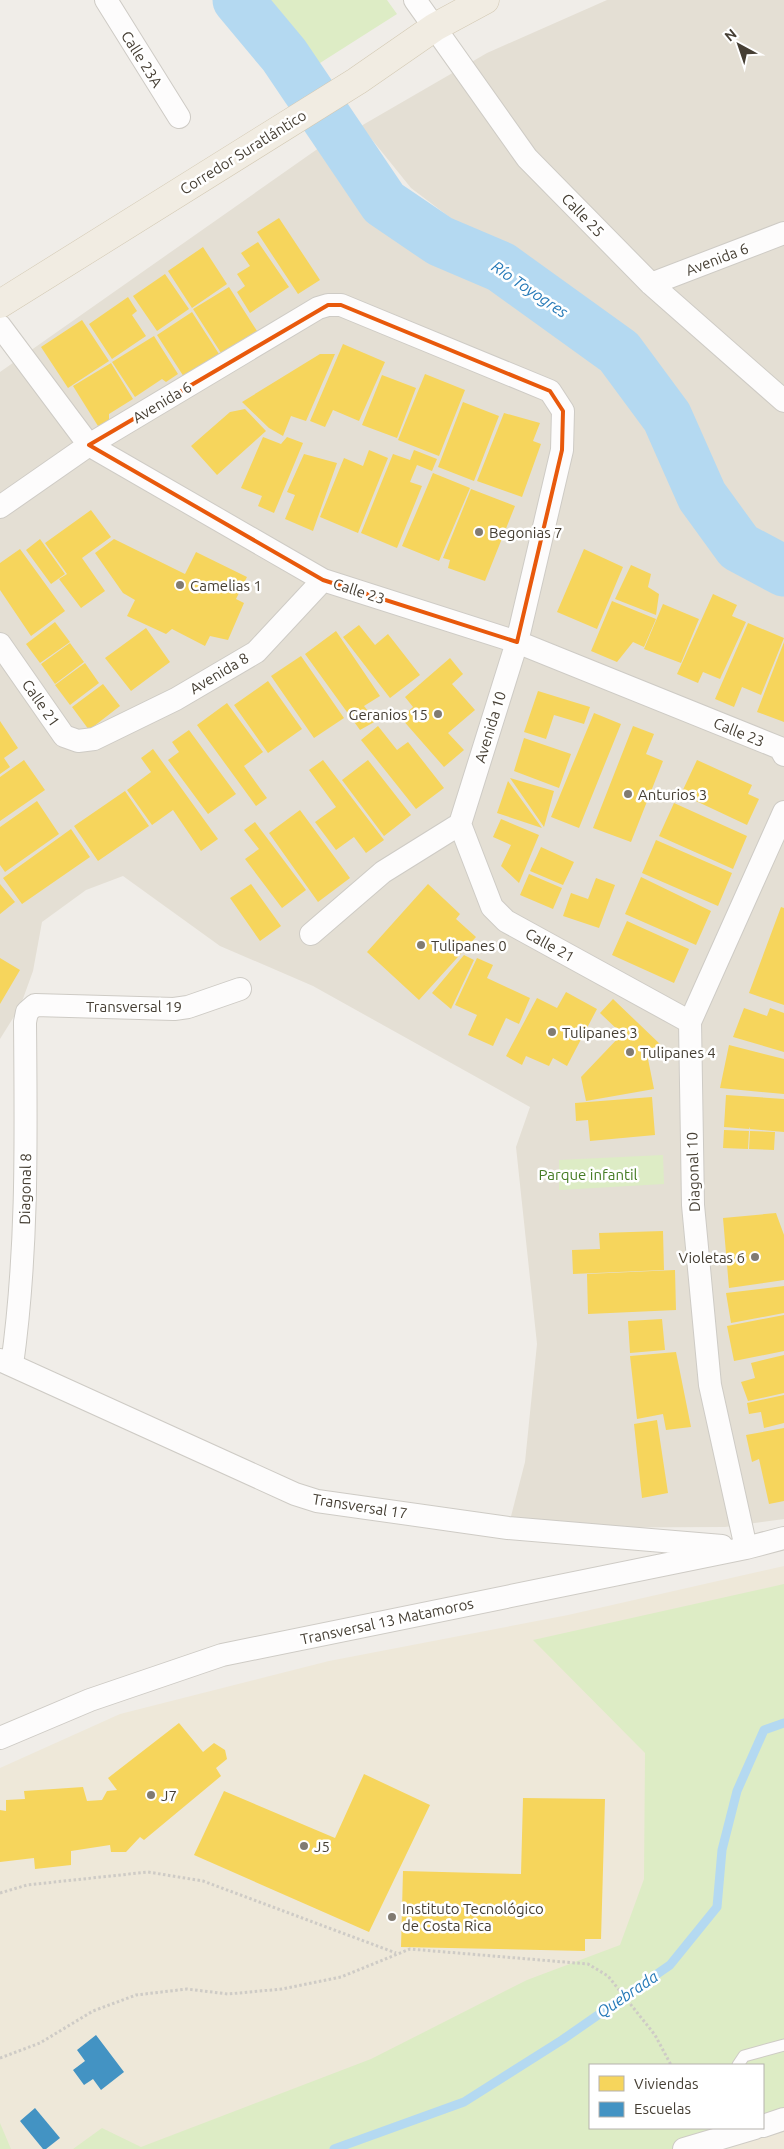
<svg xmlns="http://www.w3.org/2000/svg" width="784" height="2149" viewBox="0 0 784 2149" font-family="Ubuntu,sans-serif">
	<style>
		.residential { fill: #e4dfd4 }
		.education { fill: #eee8d9; fill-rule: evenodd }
		.green { fill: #ddecc5 }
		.homes { fill: #f6d55c }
		.schools { fill: #4393c3 }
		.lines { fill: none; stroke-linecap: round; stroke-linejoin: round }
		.stream { stroke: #b4d9f1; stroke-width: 9 }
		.river { stroke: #b4d9f1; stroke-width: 51 }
		.lane-casing { stroke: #cecbc5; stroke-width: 13 }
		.street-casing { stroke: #cecbc5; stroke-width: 24 }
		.primary-casing { stroke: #d3c9b3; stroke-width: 29 }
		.path { stroke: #cecbc6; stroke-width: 3; stroke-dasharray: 2.5 2.5; stroke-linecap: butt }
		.lane { stroke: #fdfcfc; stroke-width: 11 }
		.street { stroke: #fdfcfc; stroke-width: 22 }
		.primary { stroke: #f1ece2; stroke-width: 28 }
		.marked { fill: none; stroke: #e8590c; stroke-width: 4; stroke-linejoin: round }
		.poi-dot { fill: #817b72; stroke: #fff; stroke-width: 2 }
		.labels { text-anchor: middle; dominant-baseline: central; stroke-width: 5; stroke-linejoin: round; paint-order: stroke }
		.street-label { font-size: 15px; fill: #453e33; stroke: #fff }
		.poi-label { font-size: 15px; fill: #453e33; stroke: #fff; text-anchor: start }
		.park-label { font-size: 15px; fill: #447b23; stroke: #fff }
		.water-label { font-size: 16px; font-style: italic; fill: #267ab8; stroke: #fff }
	</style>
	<rect width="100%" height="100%" fill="#f0ede8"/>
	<!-- residential -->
	<path class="residential" d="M607,0H784V543L756,530L715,471L687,405L634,334L518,250L452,219L411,188L361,126L487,53Z
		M326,143L355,201L393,229L487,280L601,361L623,384L664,457L709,545L762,583L784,592V1519L725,1527L508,1528L525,1462L537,1344L516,1147L530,1107L313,986L220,946L123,876L86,890L42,922L33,971L20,1007L0,1039V372Z"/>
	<!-- education -->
	<path class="education" d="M784,1566V2149H0V1768L120,1714L329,1661L568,1615ZM590,2065H763V2128H590Z"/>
	<!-- green -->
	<path class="green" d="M261,0H387L397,14L309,70Z
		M663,1155L664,1184L559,1190V1160Z
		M784,1584V2119L763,2126V2065H590V2128H755L690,2149H73L102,2128L141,2147L371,2059L527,1980L620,1945L644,1879L645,1753L533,1640Z
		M0,2123L11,2149H0Z"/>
	<!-- homes -->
	<path class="homes" d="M279,218L320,280L298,294L257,232Z
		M258,242L289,287L250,313L237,292L245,286L237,274L250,266L241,253Z
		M203,247L227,284L192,308L168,271Z
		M165,274L189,309L157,331L133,296Z
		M229,287L257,331L221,353L193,309Z
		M128,297L137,311L132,315L146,336L112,359L89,324Z
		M192,312L219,354L184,377L157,335Z
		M82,320L109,361L68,388L41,347Z
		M154,336L178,374L166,382L162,379L135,397L112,362Z
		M343,344L385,362L359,421L333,410L325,427L310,421Z
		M320,354H335L306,421L291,416L283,436L269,428L242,402Z
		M111,363L133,399L109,414V420L98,426L73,386Z
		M425,374L465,390L439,456L398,440Z
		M382,375L416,388L397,438L362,425Z
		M463,402L499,416L474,481L438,467Z
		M245,409L266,431L217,475L191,446L230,412Z
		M504,413L540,423L533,441L541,444L522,497L477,481Z
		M263,437L281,444L287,437L303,443L274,513L258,506L262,496L241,488Z
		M369,450L388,458L358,533L320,517L344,458L363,466Z
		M414,450L437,459L432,471L417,465L410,482L422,486L397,548L361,533L393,454L410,460Z
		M304,454L337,463L313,531L285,519L295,495L287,492Z
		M433,473L470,488L439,561L402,546Z
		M471,489L515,506L485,581L448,568L450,560L443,558Z
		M91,510L111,537L82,558L105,591L81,608L59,579L67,574L45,543Z
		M40,539L65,574L51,584L26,550Z
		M114,539L185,574L196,552L247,577L236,599L244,603L228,640L210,636L205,646L172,629L166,634L127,616L135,600L123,593L95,553Z
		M20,549L65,611L31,636L0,590V563Z
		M584,549L623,567L597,629L557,612Z
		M631,565L651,574L648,587L659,594L656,615L615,599Z
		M713,594L737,605L732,616L746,622L720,679L703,672L698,683L677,674Z
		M612,601L656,619L644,647L633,642L617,662L591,651Z
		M663,604L699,619L681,663L644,649Z
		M55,622L70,642L40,663L26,644Z
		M748,623L784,638L761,695L742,687L734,707L715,699Z
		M359,625L375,645L388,634L420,675L390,698L343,637Z
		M146,628L170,662L131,691L105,658Z
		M336,631L380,696L364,706L376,721L360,730L305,654Z
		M784,642V722L757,712Z
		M70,643L84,662L55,684L41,664Z
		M301,656L344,718L314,738L271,676Z
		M450,658L463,674L452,684L475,710L448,733L464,750L444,767L401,718L413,707L405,697Z
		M85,663L99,683L70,705L55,685Z
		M268,681L302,729L268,753L234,705Z
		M103,684L120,706L89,730L72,707Z
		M538,691L590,707L584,724L554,715L546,739L524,732Z
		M227,703L263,752L244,766L267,798L256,806L197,725Z
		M594,713L621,724L579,828L551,817Z
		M0,721L18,748L4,758L10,767L0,774Z
		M378,726L397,750L408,742L444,788L416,809L361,740Z
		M633,726L654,734L646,754L663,761L631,842L593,828Z
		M189,730L236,794L208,814L168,760L179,752L172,742Z
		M524,738L571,754L559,788L514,771Z
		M153,749L218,839L201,851L173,810L152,825L127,790L151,772L141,758Z
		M24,760L45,790L0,821V777Z
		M323,760L384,840L366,853L354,837L336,850L315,822L336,807L309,770Z
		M368,760L411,815L384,836L342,780Z
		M697,760L752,785L748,794L759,799L747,825L681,794Z
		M510,778L554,791L544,827Z
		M508,781L542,828L497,813Z
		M125,791L149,826L98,861L74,826Z
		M37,801L59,834L5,872L0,865V827Z
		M674,803L747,836L733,869L659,836Z
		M300,810L350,878L318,902L269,833Z
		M501,819L539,835L519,883L501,866L511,845L493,837Z
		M255,822L306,890L282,908L245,859L259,849L244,830Z
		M71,829L90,857L22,904L3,878Z
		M656,840L732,873L718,906L642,873Z
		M541,847L574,862L563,885L530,871Z
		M529,874L562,888L553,909L520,895Z
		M641,877L711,911L696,945L625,914Z
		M596,878L615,885L599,928L563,916L571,893L588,899Z
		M0,884L15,902L0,914Z
		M251,884L281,926L260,941L230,898Z
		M428,884L460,914L456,919L476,937L419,1000L367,952Z
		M781,907L784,908V1005L749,993Z
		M627,921L689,949L674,983L612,955Z
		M464,955L474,960L451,1009L432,993Z
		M0,958L20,970L0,1004Z
		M477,958L493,965L487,978L530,998L519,1024L506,1018L493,1046L468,1035L477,1015L455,1005Z
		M566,992L597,1009L567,1066L553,1058L549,1066L526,1056L522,1065L506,1056L537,998L557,1008Z
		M613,999L661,1045L648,1059L654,1089L586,1101L581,1077L622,1034L600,1013Z
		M744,1008L767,1016L770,1008L784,1013V1052L733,1037Z
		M729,1045L784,1059V1094L720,1088Z
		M726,1095L784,1099V1132L750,1129V1127L749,1129L724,1127Z
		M652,1097L655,1135L590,1141L588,1120L576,1121L575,1103Z
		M724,1130L749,1131L748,1149L723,1148Z
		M750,1131L775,1132L774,1150L749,1149Z
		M776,1213L784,1235V1280L729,1288L723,1218Z
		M663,1231L664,1270L573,1274L572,1250L600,1249L599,1233Z
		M675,1270L676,1310L588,1314L587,1274Z
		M784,1286V1313L731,1323L726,1293Z
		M784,1315V1351L734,1361L727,1326Z
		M662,1319L665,1350L630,1353L628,1321Z
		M676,1352L691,1427L666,1430L663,1414L637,1419L630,1356Z
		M784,1355V1393L748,1401L741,1382L755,1378L751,1363Z
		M784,1395V1423L764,1428L761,1412L749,1414L747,1403Z
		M657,1420L668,1493L642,1498L634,1424Z
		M784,1428V1501L769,1504L759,1459L752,1462L746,1435Z
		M179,1723L203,1752L214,1743L225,1750L227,1759L216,1768L221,1776L144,1840L140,1837L126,1852H111L110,1845L71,1851V1865L35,1869L34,1858L0,1862V1810L6,1811V1800L25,1799L24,1791L83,1787L87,1801L102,1800L107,1791L117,1790L108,1778Z
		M364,1774L430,1805L369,1932L194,1855L224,1791L335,1838Z
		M523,1798L605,1799L601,1939H585V1951L401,1947L403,1871L521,1874Z"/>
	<!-- schools -->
	<path class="schools" d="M96,2035L124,2072L101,2090L93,2079L84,2085L73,2070L85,2061L77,2050Z
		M35,2108L60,2138L46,2149H43L20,2121Z"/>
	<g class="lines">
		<!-- stream -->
		<path class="stream" d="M334,2149L464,2102L562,2040L670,1965L717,1907L722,1850L737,1791L764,1730L784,1723"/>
		<!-- river -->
		<path class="river" d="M238,0L284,55L384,203L440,241L501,267L619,352L667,417L702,496L739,547L784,571"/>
		<defs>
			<path id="lane" d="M738,2065L744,2056L784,2045"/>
			<path id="street" d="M106,0L179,117
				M415,0L527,158L651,284L784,401
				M651,284L784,233
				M0,326L89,445L323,580L517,642L780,748L784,755
				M0,507L89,445L318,308L328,305H341L550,391L563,411L562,450L517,642L460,824L383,872L311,934
				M0,644L64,736L78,741L94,739L176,699L256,652L323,580
				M460,824L492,907L506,921L690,1022
				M0,1360L295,1494L317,1501L508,1528L722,1546
				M12,1365C28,1251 26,1137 25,1022L27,1012L35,1005L174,1009L188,1007L240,989
				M746,1548L710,1385L693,1205L690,1022L784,812
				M0,1738L90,1700L222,1655L746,1548L784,1538
				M763,2126L784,2119
				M684,2149L755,2128"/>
			<path id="primary" d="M0,304L357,81L435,27L485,0"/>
		</defs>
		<!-- lane casing -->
		<use href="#lane" class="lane-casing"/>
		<!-- street casing -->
		<use href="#street" class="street-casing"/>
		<!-- primary casing -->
		<use href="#primary" class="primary-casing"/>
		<!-- path -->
		<path class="path" d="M0,1893L27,1885L148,1872L203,1881L396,1953
			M0,2058L40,2043L93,2011L136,1995L187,1989L228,1994L282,1989L341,1977L410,1949L588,1964L608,1976L655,2035L671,2065"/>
		<!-- lane -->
		<use href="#lane" class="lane"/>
		<!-- street -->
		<use href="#street" class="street"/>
		<!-- primary -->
		<use href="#primary" class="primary"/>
	</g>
	<!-- marked area -->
	<path class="marked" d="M328,305H341L550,391L563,411L562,450L517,642L323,580L89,445Z"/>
	<!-- markers -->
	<g class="poi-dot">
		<circle cx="479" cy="532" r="5"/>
		<circle cx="180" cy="585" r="5"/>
		<circle cx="438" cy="714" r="5"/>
		<circle cx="628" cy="794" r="5"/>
		<circle cx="421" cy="945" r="5"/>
		<circle cx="552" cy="1032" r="5"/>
		<circle cx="630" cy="1052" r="5"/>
		<circle cx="755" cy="1257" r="5"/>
		<circle cx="151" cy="1795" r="5"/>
		<circle cx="304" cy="1846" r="5"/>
		<circle cx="392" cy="1917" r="5"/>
	</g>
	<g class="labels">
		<!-- street labels -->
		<g class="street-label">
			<text transform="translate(142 59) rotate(58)">Calle 23A</text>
			<text transform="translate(243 152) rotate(-32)">Corredor Suratlántico</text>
			<text transform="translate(583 215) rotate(46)">Calle 25</text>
			<text transform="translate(717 259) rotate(-21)">Avenida 6</text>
			<text transform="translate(162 402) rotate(-31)">Avenida 6</text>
			<text transform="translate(359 591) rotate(18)">Calle 23</text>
			<text transform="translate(219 673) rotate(-31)">Avenida 8</text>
			<text transform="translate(41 703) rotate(55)">Calle 21</text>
			<text transform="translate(490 727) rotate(-73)">Avenida 10</text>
			<text transform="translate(739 732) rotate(22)">Calle 23</text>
			<text transform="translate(550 945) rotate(29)">Calle 21</text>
			<text x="134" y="1006">Transversal 19</text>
			<text transform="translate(693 1172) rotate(-92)">Diagonal 10</text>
			<text transform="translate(25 1189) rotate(-89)">Diagonal 8</text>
			<text transform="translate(360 1506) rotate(9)">Transversal 17</text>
			<text transform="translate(387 1621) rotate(-12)">Transversal 13 Matamoros</text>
		</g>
		<!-- poi labels -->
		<g class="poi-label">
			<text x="489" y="532">Begonias 7</text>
			<text x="190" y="585">Camelias 1</text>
			<text x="428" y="714" text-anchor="end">Geranios 15</text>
			<text x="638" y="794">Anturios 3</text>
			<text x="431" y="945">Tulipanes 0</text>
			<text x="562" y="1032">Tulipanes 3</text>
			<text x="640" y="1052">Tulipanes 4</text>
			<text x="745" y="1257" text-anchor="end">Violetas 6</text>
			<text x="161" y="1795">J7</text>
			<text x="314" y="1846">J5</text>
			<text x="402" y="1908">Instituto Tecnológico<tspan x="402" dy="17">de Costa Rica</tspan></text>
		</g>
		<!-- park labels -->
		<g class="park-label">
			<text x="588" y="1174">Parque infantil</text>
		</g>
		<!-- water labels -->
		<g class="water-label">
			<text transform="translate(530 289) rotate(34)">Río Toyogres</text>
			<text transform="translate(627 1994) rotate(-34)">Quebrada</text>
		</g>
	</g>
	<!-- legend -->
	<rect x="589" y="2064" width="175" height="65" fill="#ffffff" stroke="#b5b2ad"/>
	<rect x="599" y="2076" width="25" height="15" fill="#f6d55c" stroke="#b5b2ad"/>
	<text x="634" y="2089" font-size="15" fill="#453e33">Viviendas</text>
	<rect x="599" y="2102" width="25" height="15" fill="#4393c3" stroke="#b5b2ad"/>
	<text x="634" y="2114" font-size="15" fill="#453e33">Escuelas</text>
	<!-- north arrow -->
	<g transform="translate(739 45) rotate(320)" stroke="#ffffff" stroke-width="4" paint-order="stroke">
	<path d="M0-4L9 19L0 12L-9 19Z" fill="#453e33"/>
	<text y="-8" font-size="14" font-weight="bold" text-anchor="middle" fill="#453e33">N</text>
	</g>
</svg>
